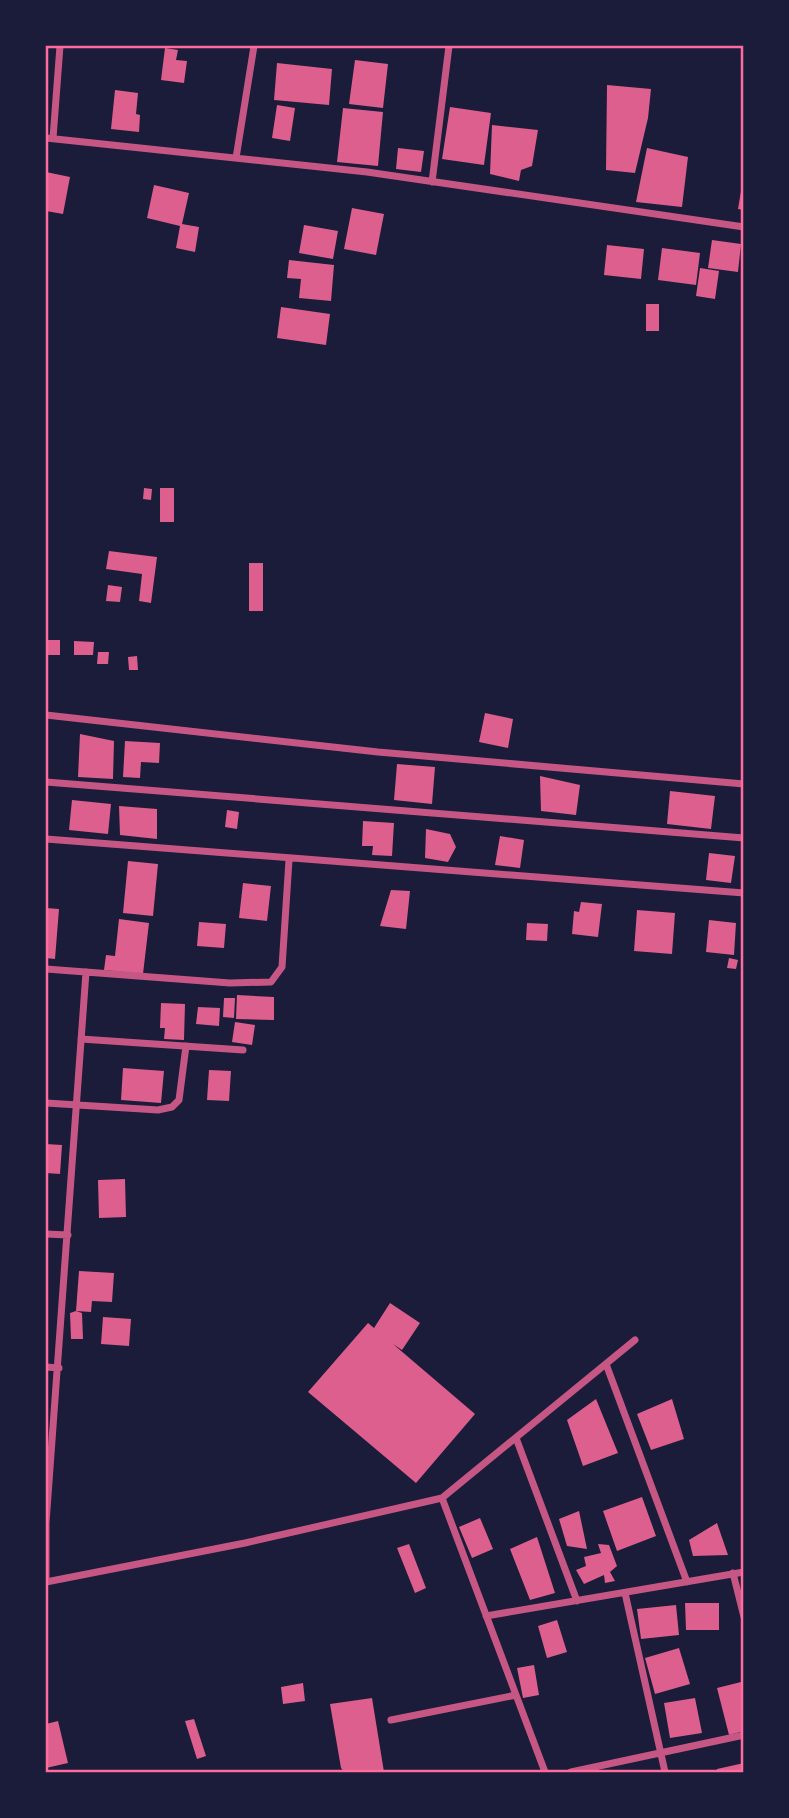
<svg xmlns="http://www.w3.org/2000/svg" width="789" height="1818" viewBox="0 0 789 1818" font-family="'Archivo Narrow',sans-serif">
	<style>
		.building { fill: #dd5f8e }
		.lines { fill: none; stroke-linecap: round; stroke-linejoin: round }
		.minor { stroke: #c65784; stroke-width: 7 }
		.neatline { fill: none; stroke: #ff6b9d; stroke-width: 2.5 }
	</style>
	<rect width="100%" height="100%" fill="#1b1b3a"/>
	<!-- building -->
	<path class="building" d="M165,48L178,50L176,60L187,61L184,83L161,80Z
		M355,60L388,64L383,108L349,104Z
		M277,63L332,69L329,105L274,100Z
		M607,85L651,89L648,118L635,173L606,170Z
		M115,90L138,93L136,114L140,115L139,132L111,129Z
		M277,105L295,108L290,141L272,138Z
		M450,107L491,113L484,165L442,159Z
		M343,108L383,112L378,166L337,162Z
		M492,125L538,130L532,166L521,170L519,181L490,174Z
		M398,148L424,151L421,172L396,169Z
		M647,148L688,157L682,207L636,202Z
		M46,172L70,177L63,214L46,211Z
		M154,185L189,193L182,224L199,227L195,252L176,248L180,226L147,218Z
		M742,185H744V210L738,209Z
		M352,208L384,214L376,255L344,249Z
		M304,225L338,231L333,259L299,253Z
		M712,240L741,244L738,272L708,268Z
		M607,245L644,249L641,279L604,275Z
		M662,248L700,253L696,285L658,280Z
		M289,260L334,265L331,301L299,298L301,279L287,278Z
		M700,268L719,271L715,299L696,296Z
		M646,304H659V331H646Z
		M281,307L330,314L326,345L277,338Z
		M144,488L152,489L151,500L143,499Z
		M160,488H174V522H160Z
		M109,551L157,557L151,603L139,601L142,574L106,569Z
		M249,563H263V611H249Z
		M108,585L122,587L120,602L106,601Z
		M47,640H60V655H47Z
		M74,641L94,642L93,655H74Z
		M98,652H109L108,664H97Z
		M137,656L138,670H129L128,657Z
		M485,713L513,719L508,748L479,742Z
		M80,734L114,741L113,779L78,777Z
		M125,741L160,743L159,763L141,762L140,778L123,777Z
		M397,764L435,767L432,804L394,800Z
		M540,776L580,785L576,815L541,811Z
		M670,791L715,796L711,829L667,824Z
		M72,800L111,804L108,834L69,830Z
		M119,806L157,809V839L120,835Z
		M227,810L239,812L237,829L225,827Z
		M363,821L394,823L392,856L372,855L373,846H362Z
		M426,829L450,834L456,847L448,862L425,858Z
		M500,836L524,840L520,868L495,865Z
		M709,853L735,856L731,883L706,880Z
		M128,861L158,864L153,916L123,913Z
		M243,883L271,886L267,921L239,918Z
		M391,890L410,891L406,929L380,926Z
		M581,902L602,904L598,937L572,934L574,911L579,912Z
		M46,908L59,909L55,959L46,958Z
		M637,910L675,913L672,954L634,951Z
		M119,919L149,923L143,974L104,970L106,955L115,956Z
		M709,920L736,923L734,955L706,952Z
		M199,922L226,924L224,948L197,946Z
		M527,923L548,924L547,941L526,940Z
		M729,958L738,960L736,969L727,968Z
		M237,995L274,997V1020L236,1019Z
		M224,998H235L234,1018L223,1017Z
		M161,1003L185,1004L184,1040L164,1039L165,1028H160Z
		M198,1007L220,1008L219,1026L196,1024Z
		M235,1022L255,1025L252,1045L232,1042Z
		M123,1068L164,1071L161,1103L121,1100Z
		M209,1070L231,1071L229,1101L207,1100Z
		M46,1144L62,1145L60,1174L46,1173Z
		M125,1179L126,1217L99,1218L98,1180Z
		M79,1271L114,1273L112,1302L92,1301L91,1312L76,1311Z
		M390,1303L420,1323L402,1350L393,1344L475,1414L416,1483L308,1392L368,1323L374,1328Z
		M76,1311L82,1313L83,1339H71L70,1313Z
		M103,1317L131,1319L129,1346L101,1344Z
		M596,1399L618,1453L583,1466L567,1420Z
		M672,1399L684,1439L651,1450L637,1414Z
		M642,1497L656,1536L617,1551L603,1511Z
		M579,1511L587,1549L567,1546L559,1519Z
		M480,1518L493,1549L472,1558L459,1527Z
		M717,1523L728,1555L693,1556L689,1540Z
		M537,1537L555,1593L530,1600L510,1549Z
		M409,1544L426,1588L415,1593L397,1548Z
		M598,1544L609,1545L617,1566L610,1572L615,1581L605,1583L604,1575L584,1584L576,1570L586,1566L584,1557L601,1553Z
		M685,1603H719V1630H686Z
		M676,1605L679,1635L641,1639L637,1609Z
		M557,1620L567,1652L547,1658L538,1626Z
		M679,1648L690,1684L655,1694L645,1658Z
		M534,1665L539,1695L523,1698L517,1668Z
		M741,1682L744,1731L729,1735L717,1688Z
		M303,1683L305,1701L283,1704L281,1687Z
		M372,1698L384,1772H344L341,1768L330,1704Z
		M695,1698L702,1733L670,1738L664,1703Z
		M194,1719L206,1756L197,1759L185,1721Z
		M58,1721L68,1763L46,1768V1724Z
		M744,1763V1772H717V1769Z"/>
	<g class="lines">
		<!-- minor -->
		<path class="minor" d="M46,138L367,172L744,227
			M53,138L60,46
			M236,158L254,46
			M432,182L449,46
			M46,715L378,752L744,784
			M46,782L744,838
			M46,839L744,893
			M46,969L230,983L271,982L282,967L289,860
			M81,1039L243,1050
			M46,1103L158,1110L172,1107L179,1100L186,1046
			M46,1234L68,1235
			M606,1364L687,1582
			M46,1367L59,1368
			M516,1438L577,1601
			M442,1498L545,1772
			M733,1573L744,1617
			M46,1582L245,1543L442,1498L635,1340
			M46,1582V1523L86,972
			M625,1593L665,1772
			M486,1616L744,1572
			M391,1720L516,1695
			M571,1772L744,1735"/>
	</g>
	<!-- border -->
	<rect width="789" height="1818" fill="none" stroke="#1b1b3a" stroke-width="94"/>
	<rect x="47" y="47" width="695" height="1724" class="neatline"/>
</svg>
